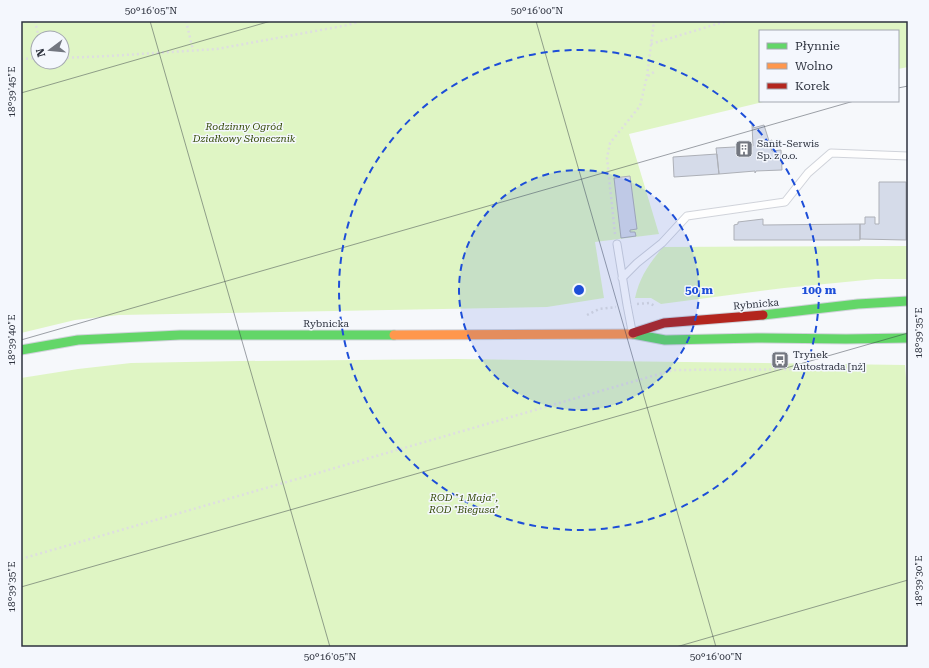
<svg xmlns="http://www.w3.org/2000/svg" width="929" height="668" viewBox="0 0 929 668" font-family="'Roboto Serif',serif">
	<style>
		.green { fill: #dff5c4; fill-rule: evenodd }
		.building { fill: #d5dbe9; stroke: #adb0b7 }
		.lines { fill: none; stroke-linecap: round; stroke-linejoin: round }
		.lane-casing { stroke: #d0d3da; stroke-width: 9 }
		.fast-casing { stroke: #d0d3da; stroke-width: 11 }
		.slow-casing { stroke: #d0d3da; stroke-width: 11 }
		.jam-casing { stroke: #d0d3da; stroke-width: 11 }
		.path { stroke: #dedee0; stroke-width: 2.5; stroke-dasharray: 2 3; stroke-linecap: butt }
		.lane { stroke: #fefefe; stroke-width: 7 }
		.fast { stroke: #63d668; stroke-width: 9 }
		.slow { stroke: #ff974d; stroke-width: 9 }
		.jam { stroke: #b3261e; stroke-width: 9 }
		.ticks { fill: none; stroke: #2d323e; stroke-width: 1; stroke-opacity: 0.45 }
		.ring { fill: none; stroke: #1d4ed8; stroke-width: 2; stroke-dasharray: 7 5 }
		.labels { text-anchor: middle; dominant-baseline: central; stroke-width: 3; stroke-linejoin: round; paint-order: stroke }
		.park-label { font-size: 10px; font-style: italic; fill: #344a06; stroke: #f4f7fd }
		.poi-label { font-size: 10px; fill: #2d323e; stroke: #f4f7fd; text-anchor: start }
		.street-label { font-size: 10px; fill: #2d323e; stroke: #f4f7fd }
		.centre { fill: #1d4ed8; stroke: #f4f7fd; stroke-width: 2 }
		.ring-label { font-size: 12px; text-anchor: middle; font-weight: bold; fill: #1d4ed8; stroke: #f4f7fd; stroke-width: 3; stroke-linejoin: round; paint-order: stroke }
		.neatline { fill: none; stroke: #2d323e; stroke-width: 1.5 }
		.ticks-label { font-size: 10px; text-anchor: middle; fill: #2d323e }
	</style>
	<rect width="100%" height="100%" fill="#f6f8fb"/>
	<!-- green -->
	<path class="green" d="M21,21H908V67L898,69V31H760V101H767L629,134L659,234L595,242L604,298L547,307L119,315L75,320L21,333ZM38,38H62V62H38Z
		M908,246V279H876L784,288L661,304L651,298H635C640,276 649,264 663,247Z
		M456,359L905,365L908,403V647H21V378L78,369L131,363L241,361Z"/>
	<!-- building -->
	<path class="building" d="M752,125H753V128L764,125L769,141L772,140V141L769,142L772,151L781,150L782,170L756,171L755,173V171L719,174L716,148L753,146Z
		M717,154L719,174L674,177L673,157Z
		M630,176L637,229L630,230V232H635L636,236L621,238L614,178Z
		M879,182H906V240L860,239V224H865V217H875V224H879Z
		M763,219V225L860,224V240H734V225L738,224V222Z"/>
	<g class="lines">
		<defs>
			<path id="lane" d="M617,244L627,305L632,331
				M622,278L637,263L662,243L687,216L785,202L808,173L831,153L908,156"/>
			<path id="fast" d="M763,315L858,304L908,301
				M633,334L665,340L757,338L846,339L908,338
				M21,350L78,340L180,335H394"/>
			<path id="slow" d="M394,335L633,334"/>
			<path id="jam" d="M633,333L664,323L763,315"/>
		</defs>
		<!-- lane casing -->
		<use href="#lane" class="lane-casing"/>
		<!-- fast casing -->
		<use href="#fast" class="fast-casing"/>
		<!-- slow casing -->
		<use href="#slow" class="slow-casing"/>
		<!-- jam casing -->
		<use href="#jam" class="jam-casing"/>
		<!-- path -->
		<path class="path" d="M35,21L39,38
			M186,21L193,50
			M651,44L727,21
			M62,58L109,56L217,49L348,25L362,21
			M21,59L38,58
			M648,76L654,72
			M615,234L607,158L610,143L640,106L647,76L654,21
			M637,304L649,303L655,306
			M587,315L599,309L616,307
			M21,559L673,370L832,369"/>
		<!-- lane -->
		<use href="#lane" class="lane"/>
		<!-- fast -->
		<use href="#fast" class="fast"/>
		<!-- slow -->
		<use href="#slow" class="slow"/>
		<!-- jam -->
		<use href="#jam" class="jam"/>
	</g>
	<!-- ticks -->
	<path class="ticks" d="M150,21L330,647M536,21L716,647M898,88L908,86M21,93L271,21M21,340L854,101M21,587L908,333M676,647L908,580"/>
	<!-- distance rings -->
	<circle cx="579" cy="290" r="120" fill="#1d4ed8" fill-opacity=".12"/>
	<g class="ring">
		<circle cx="579" cy="290" r="120"/>
		<circle cx="579" cy="290" r="240"/>
	</g>
	<!-- icons -->
	<defs>
		<symbol id="building-square" viewBox="-11 -11 22 22"><rect x="-9" y="-9" width="18" height="18" rx="4" fill="#737780" stroke="#f4f7fd"/><path d="M-4-6H4V6H1V3H-1V6H-4ZM-2.5-4.3h1.7v1.8h-1.7ZM.8-4.3h1.7v1.8H.8ZM-2.5-1h1.7V.8h-1.7ZM.8-1h1.7V.8H.8Z" fill="#fff"/></symbol>
		<symbol id="bus-square" viewBox="-11 -11 22 22"><rect x="-9" y="-9" width="18" height="18" rx="4" fill="#737780" stroke="#f4f7fd"/><path d="M-5-6H5V4H4V6H2V4H-2V6H-4V4H-5ZM-3.5-4V0h7V-4ZM-3.5 1.2v1.5H-2V1.2ZM2 1.2v1.5H3.5V1.2Z" fill="#fff"/></symbol>
	</defs>
	<g fill-rule="evenodd">
		<use href="#building-square" x="734" y="139" width="20" height="20"/>
		<use href="#bus-square" x="770" y="350" width="20" height="20"/>
	</g>
	<g class="labels">
		<!-- park labels -->
		<g class="park-label">
			<text x="244" y="126">Rodzinny Ogród<tspan x="244" dy="12">Działkowy Słonecznik</tspan></text>
			<text x="464" y="497">ROD "1 Maja",<tspan x="464" dy="12">ROD "Biegusa"</tspan></text>
		</g>
		<!-- poi labels -->
		<g class="poi-label">
			<text x="757" y="143">Sanit-Serwis<tspan x="757" dy="12">Sp. z o.o.</tspan></text>
			<text x="793" y="354">Trynek<tspan x="793" dy="12">Autostrada [nż]</tspan></text>
		</g>
		<!-- street labels -->
		<g class="street-label">
			<text transform="translate(756 304) rotate(-5)">Rybnicka</text>
			<text x="326" y="323">Rybnicka</text>
		</g>
	</g>
	<circle cx="579" cy="290" r="6" class="centre"/>
	<g class="ring-label">
		<text x="699" y="294">50 m</text>
		<text x="819" y="294">100 m</text>
	</g>
	<!-- border -->
	<rect width="929" height="668" fill="none" stroke="#f4f7fd" stroke-width="44"/>
	<!-- legend -->
	<rect x="759" y="30" width="140" height="72" fill="#f4f7fd" stroke="#a4a8b1"/>
	<rect x="767" y="43" width="20" height="6" fill="#63d668" stroke="#a4a8b1"/>
	<text x="795" y="50" font-size="12" fill="#2d323e">Płynnie</text>
	<rect x="767" y="63" width="20" height="6" fill="#ff974d" stroke="#a4a8b1"/>
	<text x="795" y="70" font-size="12" fill="#2d323e">Wolno</text>
	<rect x="767" y="83" width="20" height="6" fill="#b3261e" stroke="#a4a8b1"/>
	<text x="795" y="90" font-size="12" fill="#2d323e">Korek</text>
	<!-- north arrow -->
	<g transform="translate(50 50) rotate(254)"><circle r="19" fill="#f4f7fd" stroke="#a4a8b1"/>
	<path d="M0-3L7 15L0 10L-7 15Z" fill="#737780"/>
	<text y="-6" font-size="11" font-weight="bold" text-anchor="middle" fill="#2d323e">N</text>
	</g>
	<rect x="22" y="22" width="885" height="624" class="neatline"/>
	<g class="ticks-label">
		<text x="151" y="14">50°16'05"N</text>
		<text x="537" y="14">50°16'00"N</text>
		<text transform="translate(11 92) rotate(-90)" y="4">18°39'45"E</text>
		<text transform="translate(918 333) rotate(-90)" y="4">18°39'35"E</text>
		<text transform="translate(11 340) rotate(-90)" y="4">18°39'40"E</text>
		<text transform="translate(918 581) rotate(-90)" y="4">18°39'30"E</text>
		<text transform="translate(11 587) rotate(-90)" y="4">18°39'35"E</text>
		<text x="330" y="660">50°16'05"N</text>
		<text x="716" y="660">50°16'00"N</text>
	</g>
</svg>
